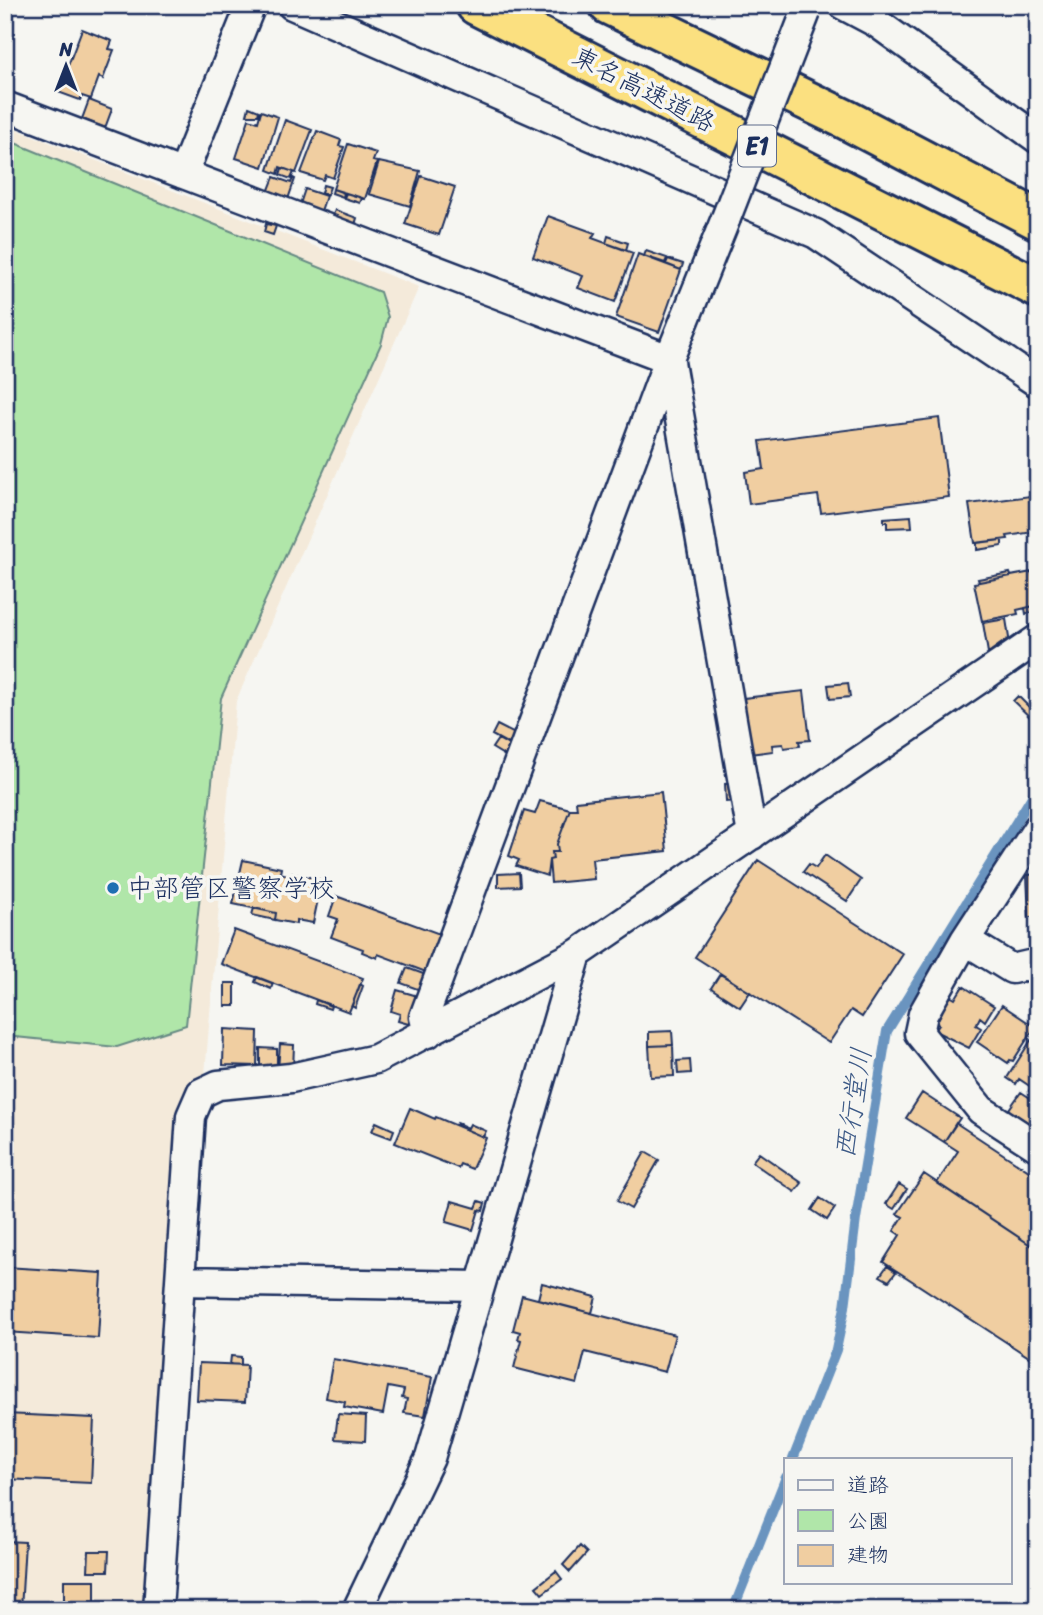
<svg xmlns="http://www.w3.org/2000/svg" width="1043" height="1615" viewBox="0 0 1043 1615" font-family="Sriracha,'Klee One',sans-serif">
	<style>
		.built { fill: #f4eada }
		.green { fill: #b0e6a9; stroke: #668a84; stroke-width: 2 }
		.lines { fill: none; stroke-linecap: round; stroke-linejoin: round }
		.stream { stroke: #6a94bf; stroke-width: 10 }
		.building { fill: #f0cea1; stroke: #1b2f5e; stroke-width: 2 }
		.street-casing { stroke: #1b2f5e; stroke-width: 33 }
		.highway-casing { stroke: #1b2f5e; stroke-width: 44 }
		.street { stroke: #f6f6f2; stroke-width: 28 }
		.highway { stroke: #fbe080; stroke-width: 38 }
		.street-bridge-casing { stroke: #1b2f5e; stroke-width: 33; stroke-linecap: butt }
		.street-bridge { stroke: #f6f6f2; stroke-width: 28 }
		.poi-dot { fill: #1f6fb2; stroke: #f6f6f2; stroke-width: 2.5 }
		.labels { text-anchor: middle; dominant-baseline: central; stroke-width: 7; stroke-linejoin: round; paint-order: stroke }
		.shield { fill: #f6f6f2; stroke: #5d6b8a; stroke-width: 2 }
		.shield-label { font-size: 24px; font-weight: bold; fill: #1b2f5e }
		.street-label { font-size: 26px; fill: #1b2f5e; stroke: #f6f6f2 }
		.poi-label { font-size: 26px; fill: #1b2f5e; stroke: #f6f6f2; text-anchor: start }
		.water-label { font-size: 28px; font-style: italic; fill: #3c5986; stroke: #f6f6f2 }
	</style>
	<rect width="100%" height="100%" fill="#f6f6f2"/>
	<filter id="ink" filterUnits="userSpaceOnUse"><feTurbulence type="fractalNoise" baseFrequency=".0143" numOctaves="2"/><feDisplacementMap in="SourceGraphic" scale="14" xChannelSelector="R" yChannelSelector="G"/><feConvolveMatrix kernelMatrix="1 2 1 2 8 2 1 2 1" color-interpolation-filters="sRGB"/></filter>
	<g filter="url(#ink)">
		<!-- built -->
		<path class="built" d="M5,125L419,287L236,701L205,1074L186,1096L144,1610H5Z"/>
		<!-- green -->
		<path class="green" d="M5,139L380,292L388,317L381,344L221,698L186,1025L117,1047L5,1036Z"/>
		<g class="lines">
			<!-- stream -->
			<path class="stream" d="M793,1459L836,1350L845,1307L856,1219L887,1031L1038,787
				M733,1610L786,1477"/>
		</g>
		<!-- building -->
		<path class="building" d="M82,29L112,41L109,49L114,50L103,79L99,77L91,99L82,96L80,100L58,92Z
			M89,100L112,109L105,128L82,119Z
			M249,107L259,111L258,115H247Z
			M261,111L278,117L263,167L236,158L249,119L258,122Z
			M285,120L312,130L296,173L280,167L278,174L268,170Z
			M317,131L341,140L339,146L344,147L333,178L325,175L323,180L301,173Z
			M348,144L376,153L373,161L377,162L365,199L333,189Z
			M379,162L420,171L410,206L369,194Z
			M282,168L294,172L291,179L280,175Z
			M421,176L455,187L439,235L405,224Z
			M274,177L291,183L293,178L295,179L287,202L267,195Z
			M323,185L330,187L327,195L321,193Z
			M305,189L326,196L320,214L299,207Z
			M333,189L344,193L343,197L332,193Z
			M346,193L362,198L360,203L344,198Z
			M335,210L357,218L354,228L331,220Z
			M548,216L595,233L592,238L633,253L615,302L578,288L583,276L533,257Z
			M266,224L276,226L273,235L264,232Z
			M608,236L628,243L626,250L606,243Z
			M646,251L667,258L665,263L644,256Z
			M638,254L681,270L659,332L616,317Z
			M668,259L683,264L681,270L666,264Z
			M939,418L949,497L821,513L818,495L749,504L745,472L764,469L760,441Z
			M1030,496L1034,532L1007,536L1008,539L975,543L969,504Z
			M911,516L912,527L887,528V522H884V518Z
			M1002,540V546L977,550V543Z
			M1032,572L1038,605L1017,610L1018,614L982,621L974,583Z
			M1010,573L1011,576L979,582L978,579Z
			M1038,605V611L1026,614L1025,608Z
			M1006,619L1009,638L988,653L983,623Z
			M848,683L850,697L830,699L828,685Z
			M804,691L810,740L799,741L800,746L784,748L783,744L772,745L773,751L750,754L744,698Z
			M1018,696L1036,714L1032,719L1013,701Z
			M497,725L517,735L512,746L492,735Z
			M498,739L512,747L507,757L492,748Z
			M734,783L736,801L726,802L725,784Z
			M661,792L667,851L592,859L594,879L551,883L549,860L553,859L552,852H558L557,844L570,809H577L576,801Z
			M540,801L570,809L557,844L558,852H552L553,859L549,860L547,876L516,866L519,860L509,856L524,811L535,814Z
			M825,855L861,880L847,901L803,872L809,864L816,868Z
			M243,860L281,868L280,873L291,876V873L322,880L313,923L296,920V924L275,920L276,913L233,904Z
			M758,860L903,954L862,1017L851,1010L829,1043L695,957Z
			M519,873L520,886L498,887V874Z
			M1038,874V917H1029L1027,875Z
			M336,896L440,934L426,972L378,954L377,958L362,952L363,949L331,937L338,919L329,916Z
			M254,908L276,913L275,920L252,915Z
			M234,930L363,978L349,1012L221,964Z
			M407,968L429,976L423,991L401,983Z
			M720,974L750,992L740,1007L711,988Z
			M257,977L273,983L271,989L255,982Z
			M225,983H235V1006H225Z
			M360,984L363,986L355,1008L352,1006Z
			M963,986L994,1006L985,1021L980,1017L976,1025L981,1028L969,1048L935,1031L939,1025L936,1023L942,1012L941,1011L950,996L955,999Z
			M397,990L421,997L412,1025L398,1021L400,1014L391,1011Z
			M316,1000L331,1006L330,1009L315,1004Z
			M1002,1005L1035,1027L1013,1061L1010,1060L1008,1063L977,1042Z
			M224,1029L258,1031L257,1066L223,1065Z
			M672,1031L673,1045L649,1046V1032Z
			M1031,1040L1038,1044V1097L1029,1091L1031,1087L1019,1079L1016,1084L1007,1078Z
			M280,1044L294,1045L293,1070L278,1069Z
			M673,1045L674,1076L651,1077L649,1046Z
			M260,1048L277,1049V1072L260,1071Z
			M690,1060L691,1073L678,1074L677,1061Z
			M1021,1092L1038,1103V1114L1030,1126L1007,1112Z
			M922,1093L960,1118L944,1142L906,1118Z
			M410,1108L435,1119L436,1117L486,1138L472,1169L460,1164L458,1168L395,1143Z
			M376,1122L394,1130L391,1138L372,1131Z
			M457,1123L468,1128L470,1124L486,1131L483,1137L456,1125Z
			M956,1123L1038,1177V1250L937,1183L958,1151L944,1142Z
			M645,1152L659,1160L631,1209L617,1201Z
			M759,1153L802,1183L795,1192L752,1162Z
			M924,1174L1038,1250V1350L1032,1359L883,1262L900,1235L894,1231L903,1217L897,1214Z
			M899,1184L907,1189L894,1209L886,1204Z
			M820,1198L835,1208L827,1220L812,1210Z
			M452,1201L476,1208L479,1201L485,1203L483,1211L479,1210L473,1230L446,1222Z
			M887,1266L896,1272L889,1281L880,1276Z
			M5,1267L102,1273L98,1338L5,1332Z
			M542,1283L596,1297L592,1313L538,1299Z
			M522,1295L675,1335L665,1372L585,1352L577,1384L514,1368L521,1340L518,1339L520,1332L513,1330Z
			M231,1356L241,1357V1365H230Z
			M333,1359L432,1377L425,1416L404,1413L407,1399L402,1398L404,1390L388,1387L383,1414L344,1407L345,1402L326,1398Z
			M199,1363L247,1365L245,1402L197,1400Z
			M5,1414L94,1418L91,1483L5,1479Z
			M338,1414L366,1416L365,1441L335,1439Z
			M5,1541L25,1542L21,1610H5Z
			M580,1546L587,1553L570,1572L563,1565Z
			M89,1551H109L108,1571H88Z
			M556,1571L562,1579L542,1594L536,1587Z
			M64,1580H95V1607L64,1606Z"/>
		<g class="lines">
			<defs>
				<path id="street" d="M292,5L816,234L1038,383
					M843,5L877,23L1038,139
					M5,106L669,359
					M183,174L251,5
					M670,362L752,835
					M1038,828L965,940L923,1014L919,1033L981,1110L1038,1147
					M965,940L1012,969L1038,963
					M428,1033L424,1017L669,359L726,218
					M180,1281L480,1286
					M158,1610L191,1116L201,1093L218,1085L291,1078L376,1059L577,954L1038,639
					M357,1610L430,1458L577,954"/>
				<path id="highway" d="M476,5L1038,288
					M609,5L845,119L1038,220"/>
			</defs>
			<!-- street casing -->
			<use href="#street" class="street-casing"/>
			<!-- highway casing -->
			<use href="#highway" class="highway-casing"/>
			<!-- street -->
			<use href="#street" class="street"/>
			<!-- highway -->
			<use href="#highway" class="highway"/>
			<defs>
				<path id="street-bridge" d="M726,218L806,12"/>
			</defs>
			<!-- street-bridge casing -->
			<use href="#street-bridge" class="street-bridge-casing"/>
			<!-- street-bridge -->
			<use href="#street-bridge" class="street-bridge"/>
		</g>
	</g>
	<!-- markers -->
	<circle class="poi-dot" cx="113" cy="888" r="7"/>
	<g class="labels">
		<!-- shield labels -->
		<rect class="shield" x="738" y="125.5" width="38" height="41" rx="5"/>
		<g class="shield-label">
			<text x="757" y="146">E1</text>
		</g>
		<!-- street labels -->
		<g class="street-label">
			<text transform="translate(644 89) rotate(27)">東名高速道路</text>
		</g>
		<!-- poi labels -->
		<g class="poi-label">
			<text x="127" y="888">中部管区警察学校</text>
		</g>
		<!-- water labels -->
		<g class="water-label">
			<text transform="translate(853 1103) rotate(-81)">西行堂川</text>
		</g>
	</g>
	<!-- margin -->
	<rect width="1043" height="1615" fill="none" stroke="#f6f6f2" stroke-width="28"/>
	<rect x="14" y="14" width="1015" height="1587" fill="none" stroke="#1b2f5e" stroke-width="2.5" filter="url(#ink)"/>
	<!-- legend -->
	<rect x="784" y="1458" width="228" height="126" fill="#f6f6f2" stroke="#9ea6b7" stroke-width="2"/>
	<rect x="798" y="1480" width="35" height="10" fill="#f6f6f2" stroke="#9ea6b7" stroke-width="2"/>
	<text x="847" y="1492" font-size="21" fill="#1b2f5e">道路</text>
	<rect x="798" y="1510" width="35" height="21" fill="#b0e6a9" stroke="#9ea6b7" stroke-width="2"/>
	<text x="847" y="1528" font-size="21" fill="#1b2f5e">公園</text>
	<rect x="798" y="1545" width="35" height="21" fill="#f0cea1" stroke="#9ea6b7" stroke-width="2"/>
	<text x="847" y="1562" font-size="21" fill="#1b2f5e">建物</text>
	<!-- north arrow -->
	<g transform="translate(66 66)" stroke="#f6f6f2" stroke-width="5" paint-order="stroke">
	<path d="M0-5L12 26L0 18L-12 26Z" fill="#1b2f5e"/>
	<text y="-10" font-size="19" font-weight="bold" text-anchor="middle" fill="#1b2f5e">N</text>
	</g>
</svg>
